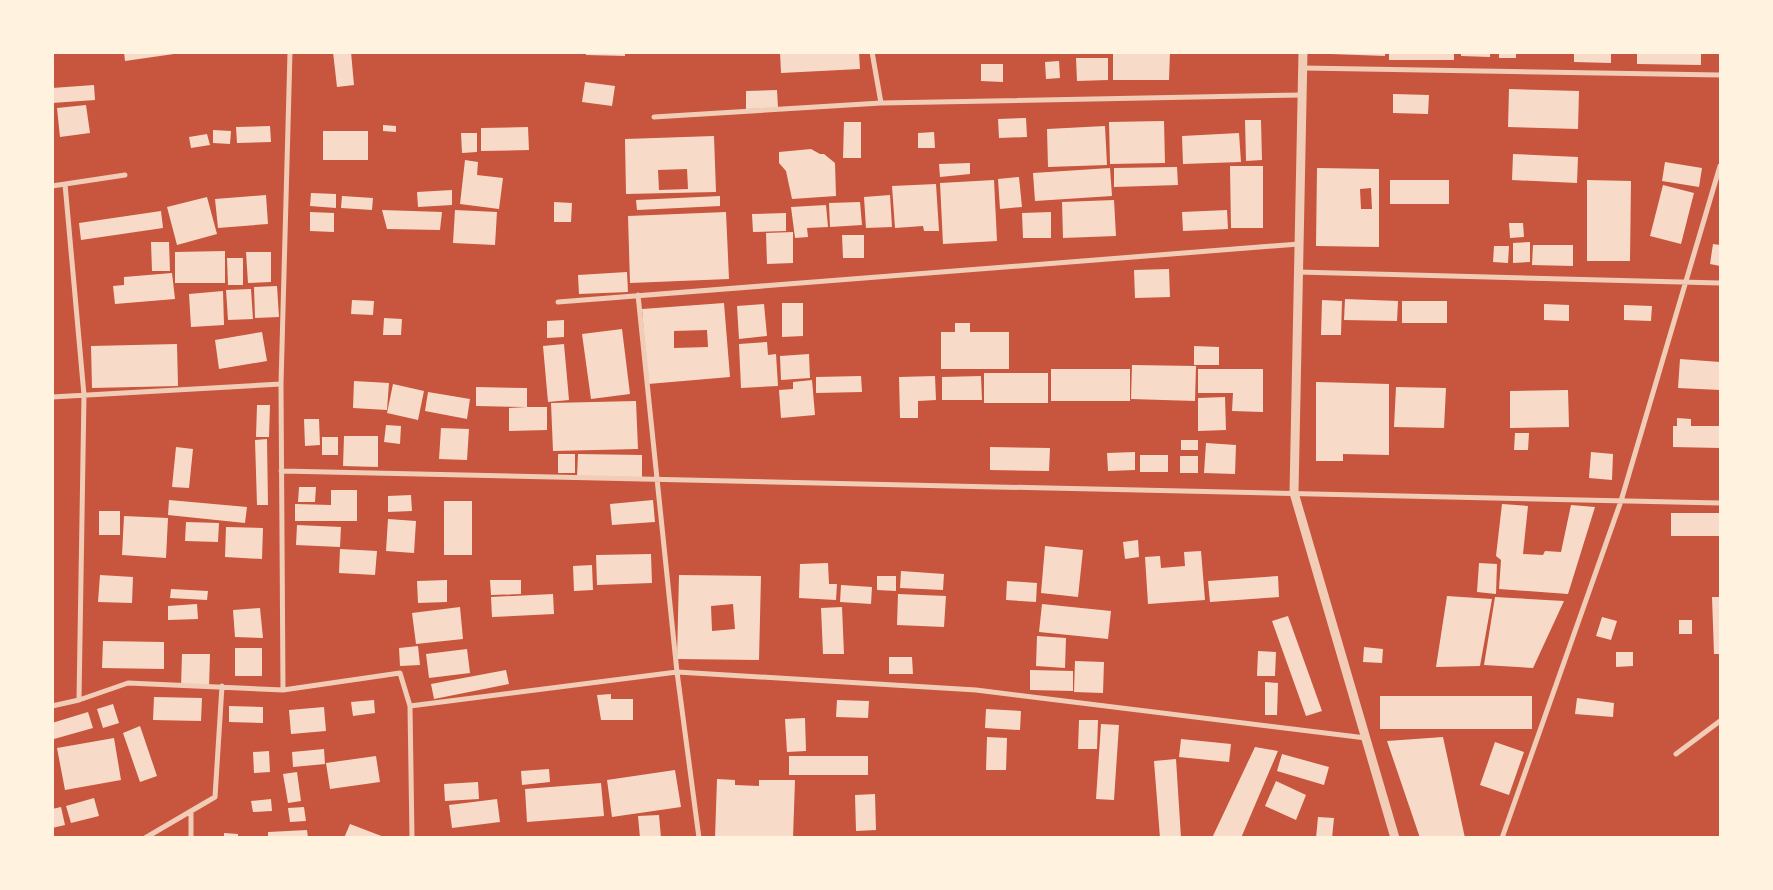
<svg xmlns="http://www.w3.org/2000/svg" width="1773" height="890" viewBox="0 0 1773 890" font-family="Merriweather,serif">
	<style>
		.building { fill: #f7dbc8; fill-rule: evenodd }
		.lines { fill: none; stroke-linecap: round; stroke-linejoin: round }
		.minor { stroke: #f1ccb7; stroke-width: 5 }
		.tertiary { stroke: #f1ccb7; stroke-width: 9 }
	</style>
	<rect width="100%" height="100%" fill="#c8553d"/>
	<!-- building -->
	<path class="building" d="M124,52H174V54L125,61Z
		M333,52H351L354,85L337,87Z
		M586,52H625V56L586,55Z
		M780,52H859L860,69L781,73Z
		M1113,52H1170L1169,80H1113Z
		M1331,52H1385V56L1331,54Z
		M1389,52H1454V60H1389Z
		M1461,52H1490V57L1461,56Z
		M1499,52H1516V58H1499Z
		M1574,52H1611V63L1574,62Z
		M1637,52H1701V65L1637,64Z
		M1076,58H1108V80L1077,81Z
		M1059,61L1060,78L1046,79L1045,62Z
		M981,64H1003V82L981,81Z
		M585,82L615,86L612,106L582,102Z
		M94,85L95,100L52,103V88Z
		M1509,89L1579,91L1578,129L1508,127Z
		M777,90L778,108L746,109V91Z
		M1393,94L1429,95L1428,114L1393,113Z
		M86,105L90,133L60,137L57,108Z
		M1026,118L1027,137L999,138L998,119Z
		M1245,120H1261L1262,160L1246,161Z
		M1164,121L1165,163L1110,164L1109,122Z
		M844,122H861V158H843Z
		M383,125L396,126V132L383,131Z
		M270,126L271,142L237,143L236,127Z
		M1105,126L1107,165L1048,167L1047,129Z
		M528,127L529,150L481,151V128Z
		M213,130L231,131L230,144L213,143Z
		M323,131H368V160H323Z
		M934,132L935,148H918V133Z
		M461,133H477V152L462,153Z
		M1239,133L1241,162L1183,164L1182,136Z
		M207,134L210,145L191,148L189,137Z
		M714,136L716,192L626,194L625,139ZM687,169L688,189L659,190L658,170Z
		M811,149L820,154H824L835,163L836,196L792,199L786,171L779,163V152Z
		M1513,154L1578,157L1577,183L1512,180Z
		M465,160L478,162L477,175L503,178L499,209L460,204Z
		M1665,162L1702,168L1699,187L1662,181Z
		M970,163V174L940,177L939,164Z
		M1230,166H1263V228H1231Z
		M1177,167L1178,185L1114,187V168Z
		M1110,168L1112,196L1035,201L1033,173Z
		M1317,168L1379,169V247L1316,246ZM1371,188L1372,209H1361L1360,189Z
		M1019,177L1022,207L1000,209L998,179Z
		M994,180L997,241L943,244L940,183Z
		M1390,180H1449V204H1390Z
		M1587,180L1631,181L1630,261H1587Z
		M936,184L939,231H924L923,226L895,228L892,186Z
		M1663,185L1694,193L1681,244L1650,236Z
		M452,190V205L418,207L417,192Z
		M311,193L336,194V208L310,206Z
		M266,195L268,224L218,228L215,199Z
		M890,195L892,227L866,228L864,197Z
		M342,196L373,198L372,210L341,208Z
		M720,196V206L637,210L636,200Z
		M207,197L217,234L177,245L167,207Z
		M1114,200L1116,236L1063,238L1062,202Z
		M554,202L572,203L571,222H554Z
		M860,202L862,225L830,227L829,203Z
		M826,205L828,227L807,228L808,237L795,238L791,207Z
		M382,210L442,212L440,230L387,229Z
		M455,210L497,212L495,245L453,243Z
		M1227,210L1228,229L1183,231L1182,212Z
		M161,211L163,228L81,240L79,223Z
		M310,212L334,213V232L310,231Z
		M726,212L729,279L630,283L628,216Z
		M1051,212V238H1023L1022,213Z
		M786,213V231L753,232L752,214Z
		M1509,223H1523L1524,237L1510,238Z
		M793,232V263L767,264L766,233Z
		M842,235H864V258H843Z
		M151,242H169L170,271H152Z
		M1530,242V262L1513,263V243Z
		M1713,244L1720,245V266L1710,264Z
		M1533,245H1573V266L1532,265Z
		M1494,246H1509L1508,263L1493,262Z
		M225,251V283H175V252Z
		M246,252H271V282L248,283Z
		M227,258H243V285H228Z
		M1169,269L1170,297L1135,298L1134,270Z
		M627,272L628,292L579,294L578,275Z
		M172,273L175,299L115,304L113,286L124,285V277Z
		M277,286L279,317L255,318L254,287Z
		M251,289L253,319L228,320L226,290Z
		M223,291L224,325L191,327L189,294Z
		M1345,299L1398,301L1397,321L1344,320Z
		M352,300L374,301L373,315L351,314Z
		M1322,300L1342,301L1341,335H1321Z
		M1402,301H1447V323H1402Z
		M724,303L730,377L648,384L642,309ZM707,330L708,347L674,348V331Z
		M782,303H803V336L782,337Z
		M764,304L767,336L739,339L737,306Z
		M1544,304L1569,305V321L1544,320Z
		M1624,305L1652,306L1651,321L1624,320Z
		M384,318L402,319L401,335H383Z
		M564,320V337L547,338V321Z
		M955,323H970V332H1009V369H941V332H955Z
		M622,329L630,394L591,399L582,334Z
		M262,332L267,361L219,369L215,340Z
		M767,342L768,355L776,354L778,386L741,388L739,344Z
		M177,344L178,386L92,388L91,346Z
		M564,344L569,400L548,402L543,346Z
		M1194,346L1219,347V365H1194Z
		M809,354L810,378L781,380L780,356Z
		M1680,359L1720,362V390L1678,388Z
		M1132,365L1196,366L1195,401L1131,399Z
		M1051,369H1130V401H1051Z
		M1198,369H1263V412L1232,411L1233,393H1198Z
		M984,373H1048V403H984Z
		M861,376L862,392L816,393V377Z
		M935,376L936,400L918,401V418H900L899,377Z
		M981,376L982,400H942V377Z
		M812,380L815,415L781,418L779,390L793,389V382Z
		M354,381L389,383L387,410L353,408Z
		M1316,382L1389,384V455L1343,454V461H1316Z
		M393,384L424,391L418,420L387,413Z
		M476,387L527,388V407L476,406Z
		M1396,387L1446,388L1444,428L1394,427Z
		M1568,390L1569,427L1510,428V391Z
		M428,392L470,399L467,419L425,411Z
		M1225,397L1226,430L1198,431V398Z
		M636,401L638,449L553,451L551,403Z
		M257,405H270L269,437H256Z
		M527,407H547V430L509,431V408Z
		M1677,418L1691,419V426H1720V448L1673,447V426H1677Z
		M304,419H319L320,445L305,446Z
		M386,425L401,426L400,444L384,442Z
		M441,428L469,429L467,460L439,459Z
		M1515,433H1529L1528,450H1514Z
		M344,436H378V467L343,466Z
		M322,437H338V455H322Z
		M267,439L268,505H257L255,440Z
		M1181,440H1198V450H1181Z
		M1206,443L1236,445L1235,474L1204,473Z
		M176,447L193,449L189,488L172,487Z
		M990,447L1050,448L1049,471L990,470Z
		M1135,452V470L1108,471L1107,453Z
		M1591,452L1613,454L1612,480L1589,478Z
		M558,454H575V473H558Z
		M578,454L642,455V478L577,477Z
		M1140,455H1168V472H1140Z
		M1180,456H1198V473H1180Z
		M299,487H316L315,502H298Z
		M331,490H357V521H295V504L331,505Z
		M411,495L412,511L388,512V496Z
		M169,500L247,507L245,523L168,515Z
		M653,500L655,522L612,525L610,504Z
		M444,501H472V555H444Z
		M1502,504L1528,506L1523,554L1543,555L1545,551L1561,552L1571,505L1595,507L1568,594L1499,589L1501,560L1496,556Z
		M99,511H120V535H99Z
		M1671,513H1720V536H1671Z
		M124,516L168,518L166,558L122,555Z
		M388,519L416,521L414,553L386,551Z
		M186,522L219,523L218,542L185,541Z
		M297,525L341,527L340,547L296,545Z
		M226,527L263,528L262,559L225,557Z
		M1138,540L1139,557L1125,559L1123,542Z
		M1045,546L1083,550L1078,597L1041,593Z
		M340,549L377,551L375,575L339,573Z
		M1201,551L1205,600L1148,604L1145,557L1160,556L1161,568L1185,566L1184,552Z
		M651,554L652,583L597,585L596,555Z
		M828,563L829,584H837L836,600L799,598L800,564Z
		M1479,563L1497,564L1496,594L1477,592Z
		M592,565L593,590L574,591L573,566Z
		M901,571L944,574L943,590L900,588Z
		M100,575L133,577L132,603L98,602Z
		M679,575L761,576L759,660L677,659ZM733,604L735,629L712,631L711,606Z
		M877,576H896V591L877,590Z
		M1278,576L1279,597L1210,602L1208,581Z
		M447,580V602L418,603L417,581Z
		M490,580H521V594L491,595Z
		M1007,581L1037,583L1036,602L1006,600Z
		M841,585L872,587L871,604L840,602Z
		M171,589L208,591L207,600L170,598Z
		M553,594L554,614L492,617L491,597Z
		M898,594L946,596L944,627L897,625Z
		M1447,596L1492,599L1480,666L1436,667Z
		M1495,597L1564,601L1533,668L1484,665Z
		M1712,597H1720V654H1714Z
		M197,604L198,619L168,620V606Z
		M1042,604L1111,611L1108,639L1039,632Z
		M460,607L463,639L416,644L412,613Z
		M842,607L844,654H823L821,608Z
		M260,608L263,638L235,637L233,610Z
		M1288,616L1322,711L1306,716L1272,621Z
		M1602,617L1617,621L1611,640L1596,636Z
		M1679,620H1692V634H1679Z
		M1037,636L1066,638L1065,668L1036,666Z
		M103,641L164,642V669L102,668Z
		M418,646L420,665L400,666L399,648Z
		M1364,647L1383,649L1382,663L1363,662Z
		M235,648H262V676H235Z
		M467,649L470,673L429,678L426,654Z
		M1258,651L1276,652L1275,676H1257Z
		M1616,652H1633V666L1616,667Z
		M182,654H210L209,688L181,687Z
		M889,657H912L913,674H889Z
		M1075,661L1104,662L1103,693L1074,692Z
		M506,670L509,684L434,699L431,684Z
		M1030,670L1073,671V691L1030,690Z
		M1265,682L1278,683L1277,715H1265Z
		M611,694V699H633V720H601L597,695Z
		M1380,696H1532V729H1380Z
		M154,697L202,698L201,721L153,720Z
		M1577,698L1614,703L1613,717L1575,714Z
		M374,700L375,713L353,716L351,702Z
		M837,700L869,701L868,718L836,717Z
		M113,704L119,723L103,728L97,709Z
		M229,706L263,707V723L229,722Z
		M324,707L326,731L291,734L289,710Z
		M986,709L1021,711L1020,730L985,728Z
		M88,712L93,728L54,739L52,723Z
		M805,718L806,751L787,752L785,719Z
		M1079,720H1098L1097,749H1078Z
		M1101,724L1119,725L1114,800L1096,799Z
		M140,726L157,776L140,782L123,733Z
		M987,737L1007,738L1006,770H986Z
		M1443,737L1465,838H1420L1387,741Z
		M114,738L121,780L65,790L57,748Z
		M1181,739L1231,744L1229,762L1179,757Z
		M1495,742L1524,752L1509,795L1480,785Z
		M1255,747L1278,751L1241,838H1212Z
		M324,749L325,764L293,767L292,752Z
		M269,751L270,772L254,773L253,752Z
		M1282,754L1329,767L1324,785L1277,771Z
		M376,756L380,782L330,789L326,763Z
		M789,756H868V775H789Z
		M1176,759L1181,838H1160L1154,761Z
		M549,769L550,782L522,785L521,771Z
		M675,770L681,807L612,817L607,780Z
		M297,772L301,801L288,803L283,774Z
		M717,779L735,780V785L759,786V780H795L793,838H715Z
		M1276,781L1306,795L1296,820L1265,806Z
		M478,782L479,799L445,801L444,784Z
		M601,783L604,816L527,822L525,789Z
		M875,794L876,830L856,831L855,795Z
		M94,798L99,816L71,823L66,806Z
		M271,799L272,811L253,812L251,801Z
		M497,799L500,822L452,828L449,805Z
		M61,807L65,825L52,828V809Z
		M304,807L306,821L290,822L288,808Z
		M659,815L661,838H640L638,816Z
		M1318,817L1334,818L1332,838H1316Z
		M350,824L384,837V838H344Z
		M307,830L308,838H268V832Z
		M224,833L238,834V838H224Z"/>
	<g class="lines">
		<!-- minor -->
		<path class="minor" d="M872,52L881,103
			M1303,68L1720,75
			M654,117L881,103L1302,95
			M65,184L84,395L79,700
			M52,186L125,175
			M1298,272L1720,283
			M638,295L677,672L699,838
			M558,302L1299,244
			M52,397L281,384
			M281,471L1720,503
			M283,690L281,384L290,52
			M52,706L79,700L128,683L283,690L400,673L410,706L412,838
			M410,706L677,672L976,690L1366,738
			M1676,754L1720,721
			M191,811V838
			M145,838L215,797L222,686
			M1502,838L1621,501L1720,166"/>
		<!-- tertiary -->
		<path class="tertiary" d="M1303,52L1294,493L1395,838"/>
	</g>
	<!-- border -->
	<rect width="1773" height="890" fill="none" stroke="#fff3e0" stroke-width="108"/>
</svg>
